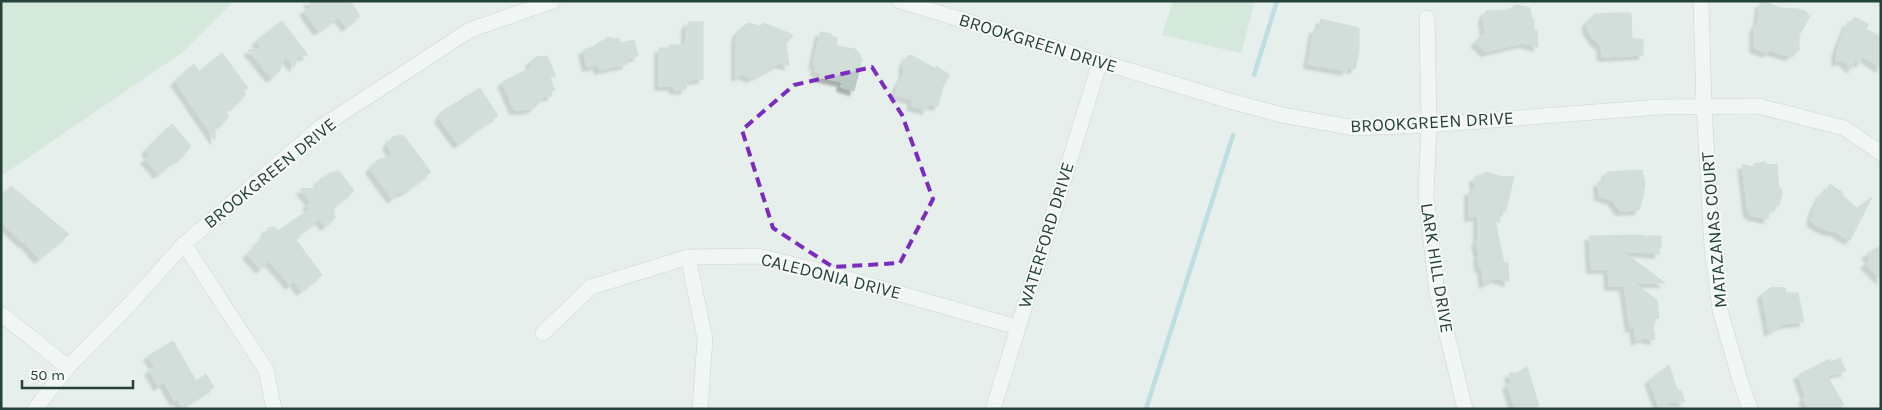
<svg xmlns="http://www.w3.org/2000/svg" width="1882" height="410" viewBox="0 0 1882 410" font-family="Karla,sans-serif">
	<style>
		.green { fill: #bfe0c8 }
		.lines { fill: none; stroke-linecap: round; stroke-linejoin: round }
		.stream { stroke: #8ec9d4; stroke-width: 4.5 }
		.building { fill: #bbcac4; stroke: #b8c9c2; filter: url(#shadow) }
		.minor-casing { stroke: #a8b8b2; stroke-width: 16 }
		.minor { stroke: #fff; stroke-width: 15 }
		.marked { fill: none; stroke: #7b2cbf; stroke-width: 4; stroke-dasharray: 10 6; stroke-linejoin: round }
		.labels { text-anchor: middle; dominant-baseline: central; stroke-width: 4; stroke-linejoin: round; paint-order: stroke }
		.street-label { font-size: 18px; fill: #24423a; stroke: #f7fbf9 }
	</style>
	<defs>
		<filter id="shadow"><feDropShadow dx="-4.5" dy="4.5" stdDeviation="1" flood-color="#0004"/></filter>
	</defs>
	<rect width="100%" height="100%" fill="#e6efeb"/>
	<!-- green -->
	<path class="green" d="M1,1H234L183,52L4,174L1,173Z
		M1173,1H1255L1241,53L1162,35Z"/>
	<g class="lines">
		<!-- stream -->
		<path class="stream" d="M1254,75L1277,1
			M1146,409L1233,135"/>
	</g>
	<!-- building -->
	<path class="building" d="M308,1H350L360,16L346,27L339,17L318,31L304,11L311,6Z
		M1765,1L1780,8L1798,9L1807,12V15L1810,16L1799,35V50L1789,56L1769,50L1768,53L1754,48V28L1758,21L1760,3L1764,4Z
		M1517,5L1530,8L1532,19H1534V30L1537,31L1538,47L1523,43L1485,52L1475,42L1485,33L1483,17L1486,11L1507,10Z
		M1612,13H1631L1632,39H1643V55L1602,57L1601,46L1594,40L1587,29V22L1595,14Z
		M1854,17L1868,24L1866,29L1881,37V68L1862,56L1861,63L1855,59L1852,69L1842,60L1836,62L1837,49L1848,22L1851,23Z
		M1321,19L1359,28V52L1355,69L1347,67V71L1308,64L1314,29L1319,30Z
		M282,21L308,55L298,57L294,67L285,56L280,70L271,78L248,50L262,48L256,41Z
		M688,22H703V79L686,80V89L675,90L673,86H659V48H669V45H684V43H686V25L688,26Z
		M748,23L760,26L764,23L793,35L786,44L789,66L780,63L751,78L742,74L736,77V40L738,31Z
		M820,32L832,34L831,36L837,38L836,46L855,49L860,54V57L862,59L854,91L841,87L842,82L820,77V73L815,72L816,65H813L814,60Z
		M608,37L615,39L619,38L621,43L634,40L638,56L626,59L627,64L599,70L598,65L587,67L583,50L593,47Z
		M222,53L248,88L243,91L246,95L238,101V103L225,110L229,117L224,122L215,126V140L175,81L194,64L199,72Z
		M908,55L913,56L936,69V66L950,75L943,86L938,106L928,104L927,110L911,106L913,100L895,95L898,84L904,74L903,65Z
		M547,56L556,77H549L555,90L551,92L552,96H545L532,109L514,110L502,82L532,67L530,62L536,57Z
		M480,88L498,116L490,120L458,144L439,118L444,110Z
		M172,124L191,146L181,158H178L158,174L145,159L150,155L146,150Z
		M403,135L431,172L406,191L398,193L392,199L370,169L377,160L393,155L387,145L392,137Z
		M1765,162L1768,165L1777,164L1779,188H1781L1782,195L1779,205L1772,206L1773,212H1769L1768,219L1753,216L1748,213L1742,164L1753,167L1754,164Z
		M1642,170L1645,183L1643,196L1639,210L1620,211L1612,200L1599,196L1598,182L1604,181L1607,172Z
		M339,171L354,191L333,207L335,218L325,226L319,219L298,235L300,237L296,240L322,275L301,291L294,281L290,285L269,261L260,269L247,254L258,245L257,243L264,237L268,228L275,227L278,231L310,209L307,205L311,202L300,189L316,188L320,179L326,178L329,173Z
		M1486,172L1503,177L1514,176L1506,211H1499L1500,222L1495,221L1504,263L1508,262L1509,282L1495,278L1484,284L1482,269L1479,267L1478,257L1479,255L1476,241L1478,240V216L1469,217V191L1475,190L1474,178Z
		M1830,184L1842,192L1843,196L1857,208L1872,197L1850,240L1838,234L1837,232L1826,230L1814,224L1811,220L1814,209L1822,192L1825,193Z
		M11,186L69,234L39,259L24,242L23,243L1,222V197Z
		M1642,235L1643,236H1661V248H1658L1660,254L1622,251L1665,283H1634L1657,300L1659,318L1654,319L1655,324H1653L1655,340L1643,338L1636,341L1634,327L1630,328L1624,286H1609L1608,269H1591L1589,236Z
		M1881,246V280L1865,264L1870,259L1866,254Z
		M1772,287L1785,288L1786,293H1798L1804,322L1782,324L1769,332L1762,294Z
		M173,341L196,381L206,374L214,387L182,407L177,399L175,402L164,382L158,386L149,370L155,367L148,356Z
		M1840,358L1846,371L1827,376L1844,405L1836,409H1813L1807,407L1803,398L1806,397L1798,375L1830,359L1831,362Z
		M1669,365L1677,389L1681,391L1685,402H1671L1662,409H1660L1649,380Z
		M1527,367L1539,406L1515,409L1507,385L1511,383L1509,373H1517Z"/>
	<g class="lines">
		<defs>
			<path id="minor" d="M900,1L1230,101L1282,115L1355,128L1429,125L1659,107L1758,106L1844,128L1881,153
				M1701,1L1704,106L1712,246L1720,310L1740,380L1750,409
				M1427,18L1429,125L1426,195L1437,293L1465,409
				M184,244L266,370L274,409
				M688,257L705,339L700,409
				M1,314L68,367
				M543,333L591,287L688,257L758,256L820,271L1017,327
				M35,409L68,367L129,305L184,244L321,127L470,30L553,1
				M993,409L1100,62"/>
		</defs>
		<!-- minor casing -->
		<use href="#minor" class="minor-casing"/>
		<!-- minor -->
		<use href="#minor" class="minor"/>
	</g>
	<!-- marked area -->
	<path d="M0 0H1882V410H0ZM872,67L902,115L933,199L900,263L833,267L773,228L742,130L794,85Z" fill="#e6efeb" fill-opacity=".55" fill-rule="evenodd"/>
	<path class="marked" d="M872,67L902,115L933,199L900,263L833,267L773,228L742,130L794,85Z"/>
	<g class="labels">
		<!-- street labels -->
		<g class="street-label">
			<text transform="translate(1038 43) rotate(17)">BROOKGREEN DRIVE</text>
			<text transform="translate(1432 122) rotate(-3)">BROOKGREEN DRIVE</text>
			<text transform="translate(270 173) rotate(-39)">BROOKGREEN DRIVE</text>
			<text transform="translate(1714 230) rotate(-95)">MATAZANAS COURT</text>
			<text transform="translate(1046 235) rotate(-73)">WATERFORD DRIVE</text>
			<text transform="translate(1437 268) rotate(81)">LARK HILL DRIVE</text>
			<text transform="translate(831 276) rotate(14)">CALEDONIA DRIVE</text>
		</g>
	</g>
	<!-- border -->
	<rect width="1882" height="410" fill="none" stroke="#24423a" stroke-width="5"/>
	<!-- scale -->
	<path d="M22 380v8h111v-8" fill="none" stroke="#24423a" stroke-width="2.5"/>
	<text x="30" y="380" font-size="15" fill="#24423a" stroke="#f7fbf9" stroke-width="4" paint-order="stroke">50 m</text>
</svg>
